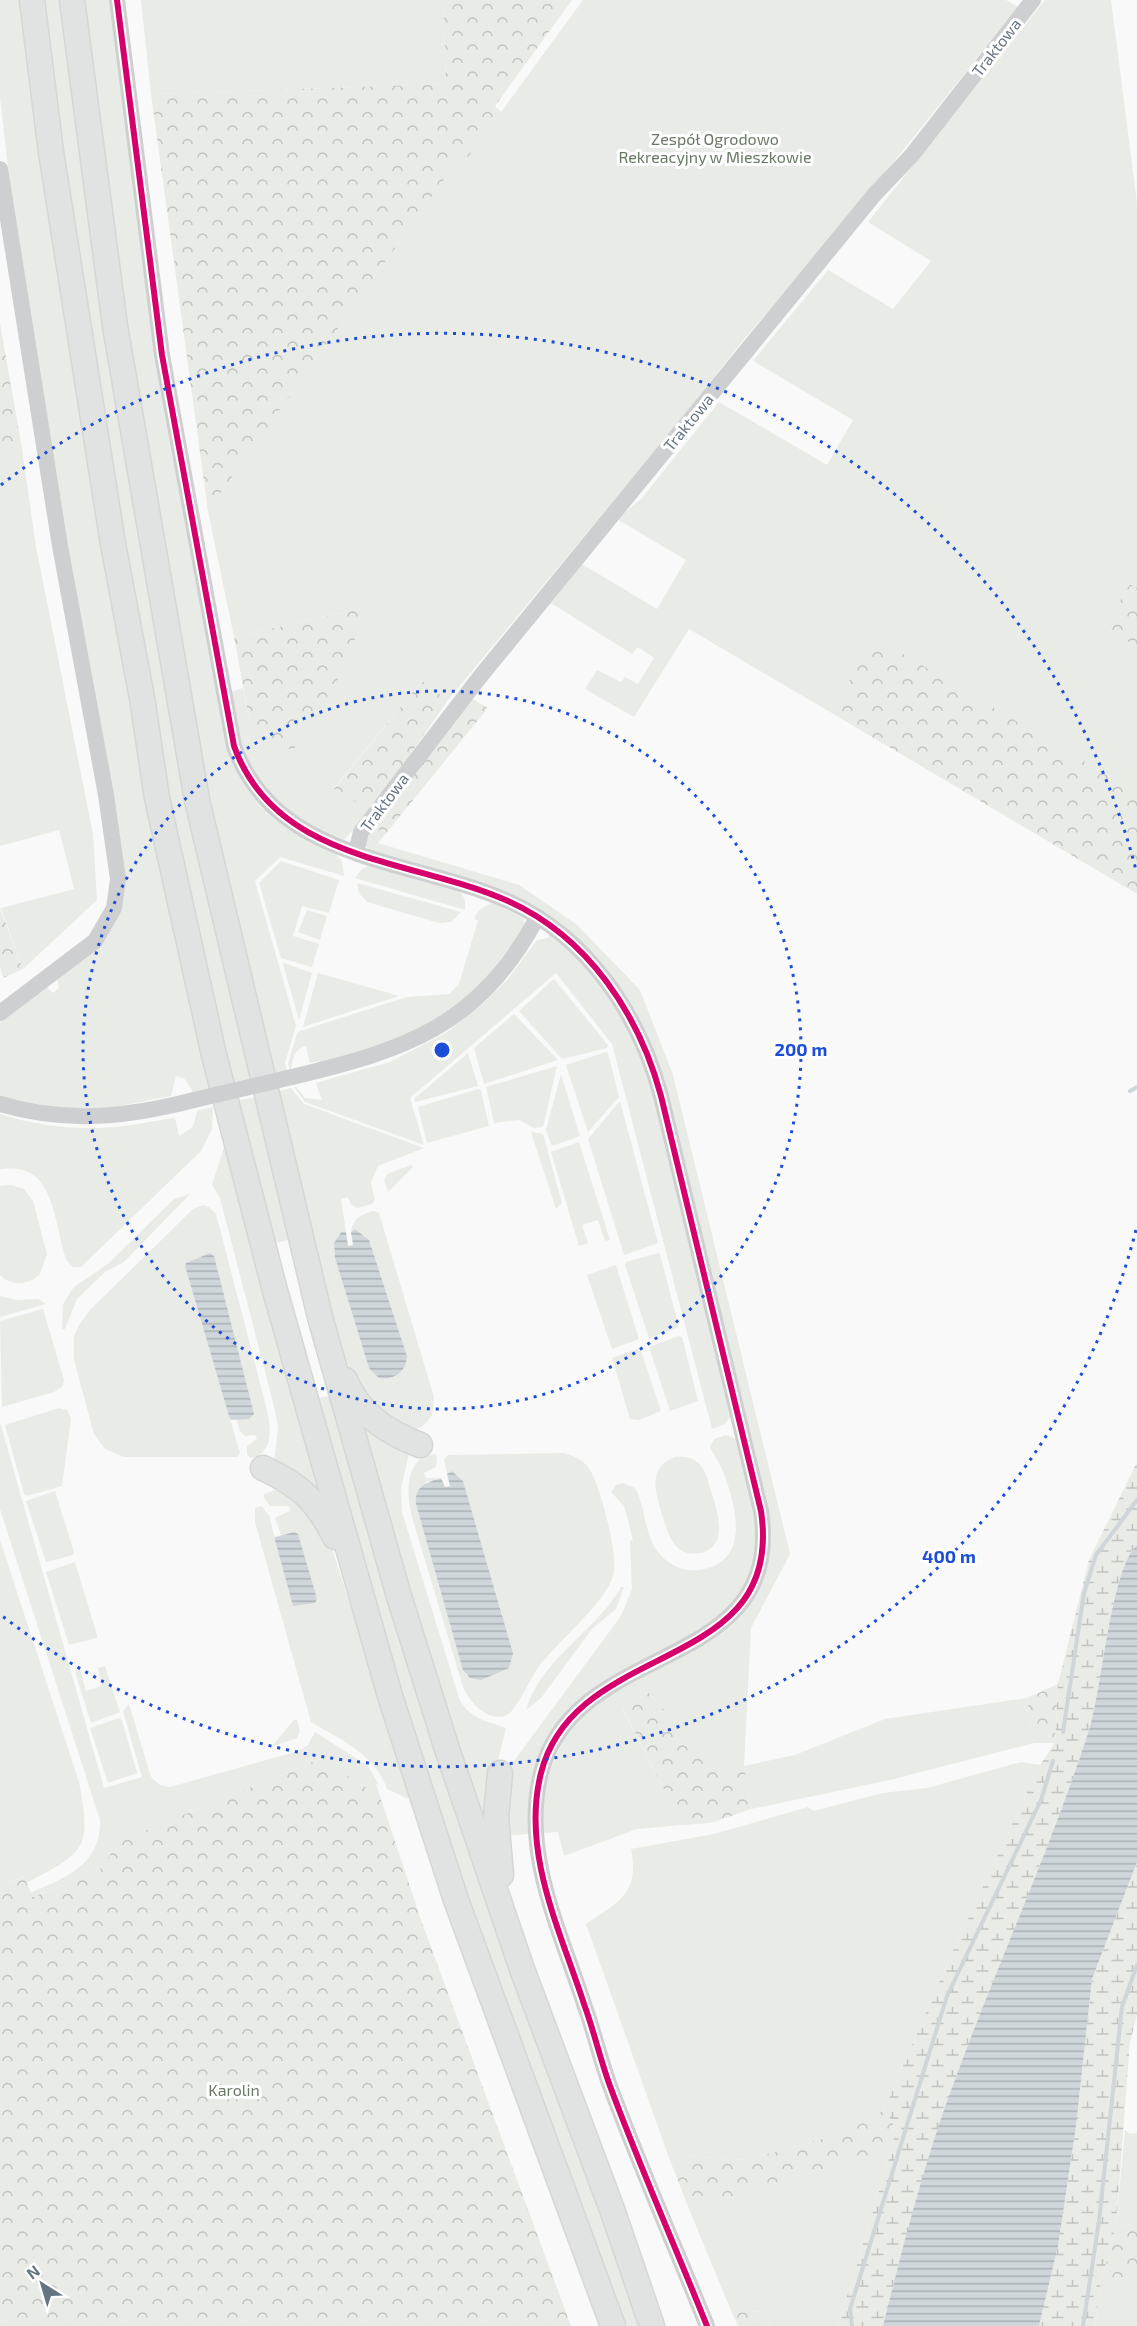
<svg xmlns="http://www.w3.org/2000/svg" width="1137" height="2326" viewBox="0 0 1137 2326" font-family="'Exo 2',sans-serif">
	<style>
		.green { fill: #e8ebe6 }
		.forest { fill: url(#forest-crowns) }
		.wetland { fill: url(#wetland-marsh) }
		.water { fill: url(#water-rules) }
		.lines { fill: none; stroke-linecap: round; stroke-linejoin: round }
		.stream { stroke: #ced6d9; stroke-width: 4 }
		.highway-casing { stroke: #d5d6d6; stroke-width: 27 }
		.minor { stroke: #cecfd0; stroke-width: 16 }
		.highway { stroke: #e1e2e2; stroke-width: 24 }
		.minor-bridge { stroke: #cecfd0; stroke-width: 16 }
		.cycleway-casing { stroke: #fff; stroke-width: 10 }
		.cycleway { stroke: #d6006c; stroke-width: 6 }
		.ring { fill: none; stroke: #1d4ed8; stroke-width: 3; stroke-dasharray: 3 6 }
		.labels { text-anchor: middle; dominant-baseline: central; stroke-width: 6; stroke-linejoin: round; paint-order: stroke }
		.street-label { font-size: 16px; fill: #657683; stroke: #fff }
		.park-label { font-size: 16px; fill: #687a64; stroke: #fff }
		.centre { fill: #1d4ed8; stroke: #fff; stroke-width: 3 }
		.ring-label { font-size: 18px; text-anchor: middle; font-weight: bold; fill: #1d4ed8; stroke: #fff; stroke-width: 6; stroke-linejoin: round; paint-order: stroke }
	</style>
	<defs>
		<pattern id="forest-crowns" width="20" height="18" patternUnits="userSpaceOnUse" patternTransform="scale(1.5)"><rect width="20" height="18" fill="#e8ebe6"/><path d="M2 6a3 3 0 1 1 6 0M12 15a3 3 0 1 1 6 0" fill="none" stroke="#c0c3c0"/></pattern>
		<pattern id="wetland-marsh" width="20" height="14" patternUnits="userSpaceOnUse" patternTransform="scale(1.5)"><rect width="20" height="14" fill="#e8ebe6"/><path d="M1 5h8M5 5V1M11 12h8M15 12V8" fill="none" stroke="#c0c3c0"/></pattern>
		<pattern id="water-rules" width="6" height="5" patternUnits="userSpaceOnUse" patternTransform="scale(1.5)"><rect width="6" height="5" fill="#ced6d9"/><path d="M0 2.5h6" fill="none" stroke="#abb2b5"/></pattern>
	</defs>
	<rect width="100%" height="100%" fill="#f9f9f9"/>
	<!-- green -->
	<path class="green" d="M0,0H25L211,1091L193,1092L185,1079L176,1076L171,1096L84,1113L0,1097V1023L9,1013L47,987L53,993L59,988L57,977L117,917L12,205L0,97Z
		M43,0H63L227,978L251,1081L232,1085L156,733L83,310Z
		M82,0H113L218,699L274,817L298,835L334,852L342,861L344,876L280,857L255,881L296,1026L285,1063L287,1072L271,1076L220,862L152,504Z
		M141,0H443L446,84L151,94Z
		M583,0H1006L1018,7L859,205L745,338L677,424L448,700L422,681L334,788L371,811L344,840L301,823L265,789L243,751L230,692L243,688L250,724L367,607L234,637L208,511L457,161L463,164Z
		M1045,0H1111L1137,203V588L1130,584L1104,627L1137,647V793L876,639L830,712L689,629L634,717L585,689L597,670L621,682L625,677L638,684L654,658L638,647L632,654L551,603L582,564L657,609L686,560L617,519L641,499L719,402L827,465L853,420L753,361L828,270L893,309L931,261L868,222Z
		M0,440L22,449L36,547L93,834L97,900L23,969L1,908L74,889L59,830L0,846Z
		M379,818L378,843L519,885L576,924L640,990L673,1075L790,1554L751,1628L744,1766L795,1755L885,1719L1027,1698L1034,1743L890,1780L751,1809L744,1767L714,1765L648,1692L622,1708L682,1825L637,1829L564,1856L558,1832L540,1833L546,1779L566,1735L596,1703L714,1638C756,1608 774,1568 768,1517L657,1063L560,927L370,850L365,846V834Z
		M281,861L339,880L329,913L302,906L293,936L319,944L312,967L281,958L259,883Z
		M371,865L460,891L465,900V910L355,878L362,869Z
		M357,883L461,912L451,922L439,923L367,902L359,893Z
		M495,903L524,919L525,927L478,989L417,1033L321,1065L320,1061L310,1063L306,1046C291,1050 294,1062 290,1071L288,1064L297,1033L300,1031L407,997L449,994L459,984L478,920L474,919C478,909 485,905 495,903Z
		M307,910L327,916L320,940L298,932Z
		M549,934L575,955L616,1004L651,1078L730,1417L725,1424L712,1429L612,1044L556,973L410,1098L424,1145L305,1102L294,1087H296L305,1098L322,1100L316,1083L390,1062L446,1033L486,1001L508,979L537,940L548,938Z
		M284,963L312,973L299,1020L283,964Z
		M318,973L399,996L303,1027Z
		M554,979L608,1045L607,1048L562,1059L519,1011Z
		M514,1014L558,1060L484,1084L474,1048Z
		M606,1052L608,1053L619,1097L588,1132L566,1065Z
		M468,1053L478,1086L415,1102V1098Z
		M557,1066L543,1127L534,1128L519,1120L494,1123L486,1087Z
		M561,1074L580,1136L552,1146L546,1130Z
		M291,1088L304,1104L424,1148L378,1166L371,1182L375,1200L372,1204L357,1208L351,1204L348,1197L341,1199L346,1232H341L334,1243L335,1258L369,1368L407,1356L369,1240L355,1229L351,1232C353,1218 362,1214 374,1211L379,1213L434,1397L432,1415C401,1464 354,1381 343,1354L275,1092Z
		M478,1089L481,1090L489,1126L427,1143L418,1107Z
		M255,1097L291,1239L271,1244L236,1101Z
		M620,1101L658,1243L624,1255L588,1139Z
		M213,1107L212,1129L201,1151L81,1267H73L67,1261C53,1225 57,1160 0,1169V1114C40,1127 83,1131 124,1126C141,1124 158,1120 175,1118L179,1136L193,1127L197,1111Z
		M531,1132L543,1134L562,1203L556,1209Z
		M579,1142L610,1240L605,1241L598,1220L582,1225L588,1243L579,1246L551,1152Z
		M225,1144L324,1502L274,1464L278,1428L275,1410L220,1198L212,1185Z
		M411,1165L413,1167L388,1192L384,1180L387,1174Z
		M11,1185L24,1189L33,1201L47,1254L40,1274C29,1285 12,1287 0,1275V1186Z
		M190,1194L124,1262L105,1272L77,1299L65,1329H62L63,1304L74,1287L108,1264L174,1199Z
		M203,1205L209,1207L216,1214L267,1410C271,1429 274,1454 250,1458L247,1454V1446L257,1439L255,1435L245,1436L240,1431L236,1419H249L185,1266L240,1453L237,1457H124L105,1449L94,1434L74,1360V1336L79,1325L90,1310L193,1209Z
		M658,1253L660,1254L679,1327L649,1338L625,1265L626,1262Z
		M616,1265L639,1339L612,1349L587,1275Z
		M0,1296L17,1300L38,1299L46,1304L0,1317Z
		M43,1309L64,1380L63,1386L54,1392L2,1407L0,1321Z
		M679,1336L682,1337L698,1401L670,1411L649,1347Z
		M640,1348L661,1411L639,1420L630,1419L612,1358Z
		M332,1395L644,2326H623L488,1960L416,1745L313,1400Z
		M59,1408L67,1410L71,1418L62,1486L27,1496L24,1494L5,1425Z
		M357,1412L409,1453L401,1488L402,1512L460,1701C473,1720 487,1721 506,1728L492,1785L490,1839L439,1691Z
		M0,1422L104,1788L142,1777L123,1711L129,1704L151,1777L160,1785L170,1787L299,1751L308,1745L315,1732L368,1766L379,1785L376,1784L380,1796L320,1759L120,1841L99,1872L32,1897L30,1893C66,1878 101,1865 100,1820L0,1509Z
		M726,1435L736,1439L750,1491L758,1543L747,1586L721,1618L569,1713L528,1834L501,1836L508,1769L621,1616L632,1589L630,1541L633,1540L624,1506L611,1492L616,1485L623,1483L635,1488C646,1507 644,1534 658,1552C668,1565 683,1572 699,1570C754,1563 735,1500 721,1467C718,1460 713,1454 710,1447L714,1439Z
		M564,1453C574,1456 584,1460 590,1470C601,1488 619,1557 613,1576C605,1604 557,1641 538,1668C530,1678 516,1713 505,1716C486,1721 470,1702 463,1687L412,1517C407,1498 405,1472 421,1458L435,1454L437,1458L436,1467L424,1473L426,1478H441L426,1482L416,1504L466,1675L513,1653L463,1481L452,1471L447,1474L444,1459L448,1455Z
		M675,1457C684,1456 693,1457 700,1465C707,1472 709,1485 712,1494C718,1514 729,1546 700,1553C673,1559 667,1530 661,1511C655,1490 648,1467 675,1457Z
		M281,1488L293,1491L331,1545L413,1801L387,1789C375,1754 341,1740 311,1722L255,1522V1508L262,1506L269,1516L293,1606L294,1532L281,1535L275,1518L290,1511L289,1506H270L264,1498V1494Z
		M55,1491L74,1552L73,1555L46,1562L26,1501Z
		M0,1540L79,1782C92,1850 85,1852 26,1883L23,1877L0,1886Z
		M75,1562L97,1635V1638L69,1645L46,1572Z
		M624,1587L616,1609L592,1629L541,1698L526,1710C541,1658 596,1632 621,1587Z
		M105,1666L120,1712L91,1723L75,1672L80,1669L86,1691L102,1686L98,1668Z
		M119,1718L122,1720L137,1773L108,1783L90,1728Z
		M294,1720H297L300,1731L297,1738L271,1747Z
		M1021,1762L1040,1765L950,1957L884,2110L847,2132L746,2160L668,2155L586,1924C619,1902 640,1893 631,1849L714,1834L808,1807L814,1811L882,1793L927,1788Z
		M1125,2130L1130,2134L1137,2133V2226L1116,2225Z
		M894,2142L838,2326H771L763,2311L732,2313L689,2209L744,2195L780,2181L873,2155Z
		M1137,2281V2326H1095L1100,2286Z"/>
	<!-- forest -->
	<path class="forest" d="M443,0H572L495,106L501,112L463,164L457,161L208,511L151,94L446,84Z
		M0,323L22,449L0,440Z
		M1130,584L1137,588V647L1104,627Z
		M368,607L340,676L293,751L250,724L234,637Z
		M876,638L1137,793V894L830,712Z
		M422,681L448,700L371,811L334,789Z
		M473,699L488,708L378,843L379,818Z
		M0,908L23,969L3,978L0,966Z
		M1058,1684L1055,1743H1034L1027,1698Z
		M648,1692L714,1765L744,1766L751,1809L711,1823L682,1825L622,1707Z
		M320,1759L380,1796L421,1920L571,2326H0V1886L24,1877L33,1897L98,1872L120,1841Z
		M884,2110L893,2123L894,2142L873,2155L780,2181L744,2195L689,2209L668,2155L746,2160L847,2132Z
		M1116,2225L1137,2226V2281L1100,2286Z
		M763,2311L771,2326H738L732,2313Z"/>
	<!-- wetland -->
	<path class="wetland" d="M1137,1462V1545C1111,1568 1102,1687 1090,1727C1052,1846 1000,1958 957,2074C927,2156 904,2241 883,2326H838L894,2142L893,2123L884,2110L950,1957L1040,1765L1055,1743L1058,1684L1089,1560Z
		M1137,1862V2015L1130,2042L1116,2225L1100,2286L1095,2326H1039L1058,2246L1076,2126L1092,1979Z"/>
	<!-- water -->
	<path class="water" d="M355,1229L369,1240L407,1356C406,1372 395,1380 379,1378L369,1368L335,1258L334,1243L341,1232H346L348,1246L353,1245L351,1232Z
		M210,1253L214,1256L254,1414L249,1419L231,1420L229,1416L185,1266L186,1263Z
		M452,1471L463,1481L513,1653L509,1668L481,1680L470,1678L463,1670L416,1504C415,1486 425,1483 441,1478L445,1487L450,1486L447,1474Z
		M294,1532L298,1534L317,1599L315,1603L293,1606L275,1540V1537Z
		M1137,1545V1862L1092,1979L1076,2126L1058,2246L1039,2326H883C904,2241 926,2156 957,2074C1000,1958 1052,1846 1090,1727C1102,1687 1111,1568 1137,1545Z"/>
	<g class="lines">
		<!-- stream -->
		<path class="stream" d="M1130,1091L1137,1087
			M1063,1732L1084,1593L1096,1555L1137,1500
			M852,2326L850,2309L947,1996L1041,1800L1053,1761
			M1083,2326L1099,2221L1122,2007L1137,1965"/>
		<defs>
			<path id="highway" d="M32,0L51,152L113,544L142,698L157,798L214,1055L274,1287L390,1696L456,1900L613,2326
				M72,0L115,326L197,800L320,1317L398,1593L446,1746L522,1969L613,2212L652,2326
				M345,1380C358,1413 388,1433 420,1445
				M263,1468C300,1485 317,1501 335,1537
				M500,1773L496,1817L501,1875"/>
		</defs>
		<!-- highway casing -->
		<use href="#highway" class="highway-casing"/>
		<!-- minor -->
		<path class="minor" d="M117,0L162,355L234,746C276,863 411,858 508,901C588,937 639,1014 661,1096L761,1511C786,1676 575,1637 541,1773C521,1852 560,1930 584,2004C594,2031 600,2059 610,2086C640,2167 675,2246 707,2326
			M0,169L60,546L106,795L118,879L114,908L95,941L0,1013
			M356,852L361,832L479,678L874,195L912,155L1033,0
			M292,1077C405,1050 478,1027 537,918
			M0,1104C67,1124 128,1117 194,1100"/>
		<!-- highway -->
		<use href="#highway" class="highway"/>
		<!-- minor-bridge -->
		<path class="minor-bridge" d="M194,1100L292,1077"/>
		<defs>
			<path id="cycleway" d="M117,0L162,355L234,746C276,863 411,858 508,901C588,937 639,1014 661,1096L761,1511C786,1676 575,1637 541,1773C521,1852 560,1930 584,2004C594,2031 600,2059 610,2086C640,2167 675,2246 707,2326"/>
		</defs>
		<!-- cycleway casing -->
		<use href="#cycleway" class="cycleway-casing"/>
		<!-- cycleway -->
		<use href="#cycleway" class="cycleway"/>
	</g>
	<!-- distance rings -->
	<g class="ring">
		<circle cx="442" cy="1050" r="359"/>
		<path d="M1136 1230A717 717 0 0 1 1 1615M1 485A717 717 0 0 1 1136 870"/>
	</g>
	<g class="labels">
		<!-- street labels -->
		<g class="street-label">
			<text transform="translate(996 47) rotate(-52)">Traktowa</text>
			<text transform="translate(688 422) rotate(-51)">Traktowa</text>
			<text transform="translate(384 802) rotate(-53)">Traktowa</text>
		</g>
		<!-- park labels -->
		<g class="park-label">
			<text x="715" y="138">Zespół Ogrodowo<tspan x="715" dy="18">Rekreacyjny w Mieszkowie</tspan></text>
			<text x="234" y="2089">Karolin</text>
		</g>
	</g>
	<circle cx="442" cy="1050" r="9" class="centre"/>
	<g class="ring-label">
		<text x="801" y="1056">200 m</text>
		<text x="949" y="1563">400 m</text>
	</g>
	<!-- north arrow -->
	<g transform="translate(42 2284) rotate(323)" stroke="#ffffff" stroke-width="4.5" paint-order="stroke">
	<path d="M0-4.5L10 22L0 15L-10 22Z" fill="#657683"/>
	<text y="-9" font-size="16" font-weight="bold" text-anchor="middle" fill="#657683">N</text>
	</g>
</svg>
